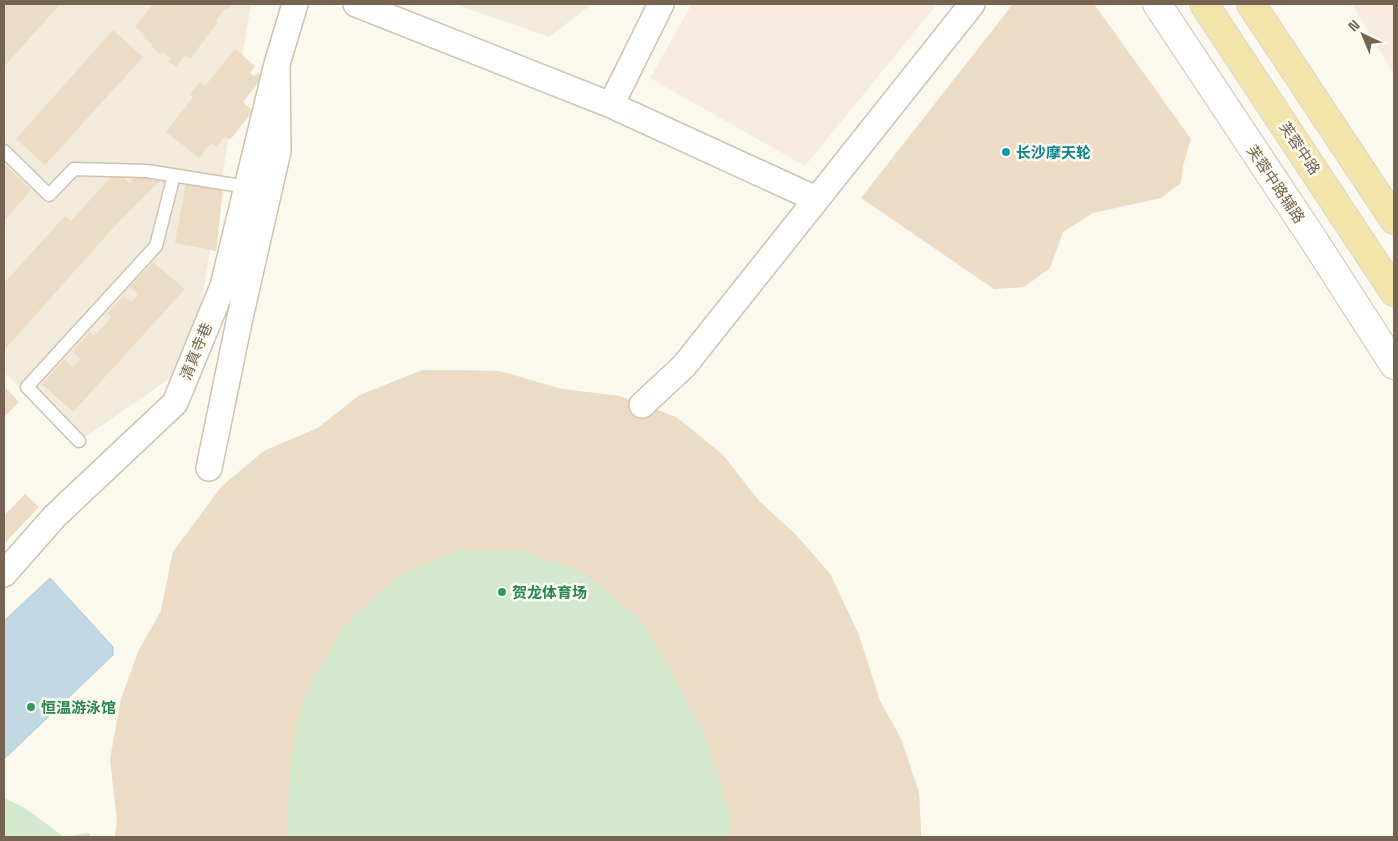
<svg xmlns="http://www.w3.org/2000/svg" width="1398" height="841" viewBox="0 0 1398 841" font-family="'Space Grotesk','Noto Sans SC',sans-serif">
	<style>
		.residential { fill: #f2ebdc }
		.commercial { fill: #f7eadf }
		.green { fill: #d3e8cc }
		.water { fill: #c2d9e4; stroke: #a9c7d5 }
		.building { fill: #ecdbc5 }
		.lines { fill: none; stroke-linecap: round; stroke-linejoin: round }
		.lane-casing { stroke: #cdc3b3; stroke-width: 15 }
		.street-casing { stroke: #cdc3b3; stroke-width: 28 }
		.secondary-casing { stroke: #cfc3b1; stroke-width: 30 }
		.primary-casing { stroke: #d8d4ce; stroke-width: 30 }
		.lane { stroke: #fff; stroke-width: 12 }
		.street { stroke: #fff; stroke-width: 25 }
		.secondary { stroke: #fff; stroke-width: 28 }
		.primary { stroke: #f3e4ac; stroke-width: 28 }
		.culture-dot { fill: #0f9aa8; stroke: #fefbf3; stroke-width: 2 }
		.leisure-dot { fill: #2e9e5b; stroke: #fefbf3; stroke-width: 2 }
		.labels { text-anchor: middle; dominant-baseline: central; stroke-width: 5; stroke-linejoin: round; paint-order: stroke }
		.street-label { font-size: 15px; fill: #756451; stroke: #fefbf3 }
		.culture-label { font-size: 15px; font-weight: bold; fill: #0d838f; stroke: #fefbf3; text-anchor: start }
		.leisure-label { font-size: 15px; font-weight: bold; fill: #27864d; stroke: #fefbf3; text-anchor: start }
	</style>
	<rect width="100%" height="100%" fill="#fbf8ed"/>
	<!-- residential -->
	<path class="residential" d="M4,4H251L191,364L79,441L4,373Z
		M455,4H592L549,37Z"/>
	<!-- commercial -->
	<path class="commercial" d="M692,4H937L805,166L650,78Z
		M1352,4H1394V74Z"/>
	<!-- green -->
	<path class="green" d="M423,370L499,371L561,389L619,396L676,417L723,455L758,500L796,535L830,574L858,633L880,701L901,739L919,793L921,837H115L138,652L161,611L173,552L222,486L264,451L318,428L360,395Z
		M4,798L25,808L64,837L89,833L90,837H4Z"/>
	<!-- water -->
	<path class="water" d="M50,578L113,647V655L4,759V621Z"/>
	<!-- building -->
	<path class="building" d="M5,4H60L4,67V5Z
		M153,4H232L228,10L226,8L216,20L218,22L190,59L185,55L176,67L168,61L171,58L162,52L160,54L152,47L153,45L143,37L145,35L135,27Z
		M1013,4H1094L1191,139L1183,166L1181,183L1161,198L1093,213L1063,232L1050,268L1024,287L994,289L861,198Z
		M113,30L143,57L45,165L16,139Z
		M235,49L255,66L250,73L254,76L257,73L263,77L243,102L253,111L230,140L225,136L216,147L211,143L199,158L166,132L193,97L190,94L200,82L205,86Z
		M5,165L31,190L4,221V166Z
		M116,171L130,183L137,173L164,177L114,227L6,348L4,346V283L65,216L71,221Z
		M186,183L223,190L216,251L175,243Z
		M153,262L185,289L73,412L42,384L64,360L73,367L81,359L72,352L90,332L94,336L112,317L107,313L124,296L131,302L138,295L130,287Z
		M423,370L499,371L561,389L619,396L676,417L723,455L758,500L796,535L830,574L858,633L880,701L901,739L919,793L921,837H732L728,809L705,735L670,669L638,617L581,571L518,550H459L395,578L341,629L305,695L291,755L286,837H115L117,821L110,759L121,699L138,652L161,611L173,552L222,486L264,451L318,428L360,395Z
		M4,386L19,402L4,417Z
		M25,494L39,507L4,544V516Z"/>
	<g class="lines">
		<defs>
			<path id="lane" d="M4,151L49,195L74,169L147,171L247,187
				M79,441L27,387L156,246L174,175"/>
			<path id="street" d="M356,4L611,105L661,4
				M611,105L816,199
				M642,405L684,366L972,4
				M209,468L239,322L278,151L277,64L295,4
				M4,574L55,516L175,403L223,286L277,64"/>
			<path id="secondary" d="M1157,4L1315,242L1394,365"/>
			<path id="primary" d="M1204,4L1394,292
				M1251,4L1394,220"/>
		</defs>
		<!-- lane casing -->
		<use href="#lane" class="lane-casing"/>
		<!-- street casing -->
		<use href="#street" class="street-casing"/>
		<!-- secondary casing -->
		<use href="#secondary" class="secondary-casing"/>
		<!-- primary casing -->
		<use href="#primary" class="primary-casing"/>
		<!-- lane -->
		<use href="#lane" class="lane"/>
		<!-- street -->
		<use href="#street" class="street"/>
		<!-- secondary -->
		<use href="#secondary" class="secondary"/>
		<!-- primary -->
		<use href="#primary" class="primary"/>
	</g>
	<!-- markers -->
	<circle class="culture-dot" cx="1006" cy="152" r="5"/>
	<g class="leisure-dot">
		<circle cx="502" cy="592" r="5"/>
		<circle cx="31" cy="707" r="5"/>
	</g>
	<g class="labels">
		<!-- street labels -->
		<g class="street-label">
			<text transform="translate(1300 148) rotate(56)">芙蓉中路</text>
			<text transform="translate(1276 184) rotate(56)">芙蓉中路辅路</text>
			<text transform="translate(196 351) rotate(-68)">清真寺巷</text>
		</g>
		<!-- culture labels -->
		<g class="culture-label">
			<text x="1016" y="152">长沙摩天轮</text>
		</g>
		<!-- leisure labels -->
		<g class="leisure-label">
			<text x="512" y="592">贺龙体育场</text>
			<text x="41" y="707">恒温游泳馆</text>
		</g>
	</g>
	<!-- border -->
	<rect width="1398" height="841" fill="none" stroke="#756451" stroke-width="10"/>
	<!-- north arrow -->
	<g transform="translate(1363 35) rotate(316)" stroke="#fefbf3" stroke-width="4" paint-order="stroke">
	<path d="M0-4L9 19L0 12L-9 19Z" fill="#756451"/>
	<text y="-8" font-size="14" font-weight="bold" text-anchor="middle" fill="#756451">N</text>
	</g>
</svg>
